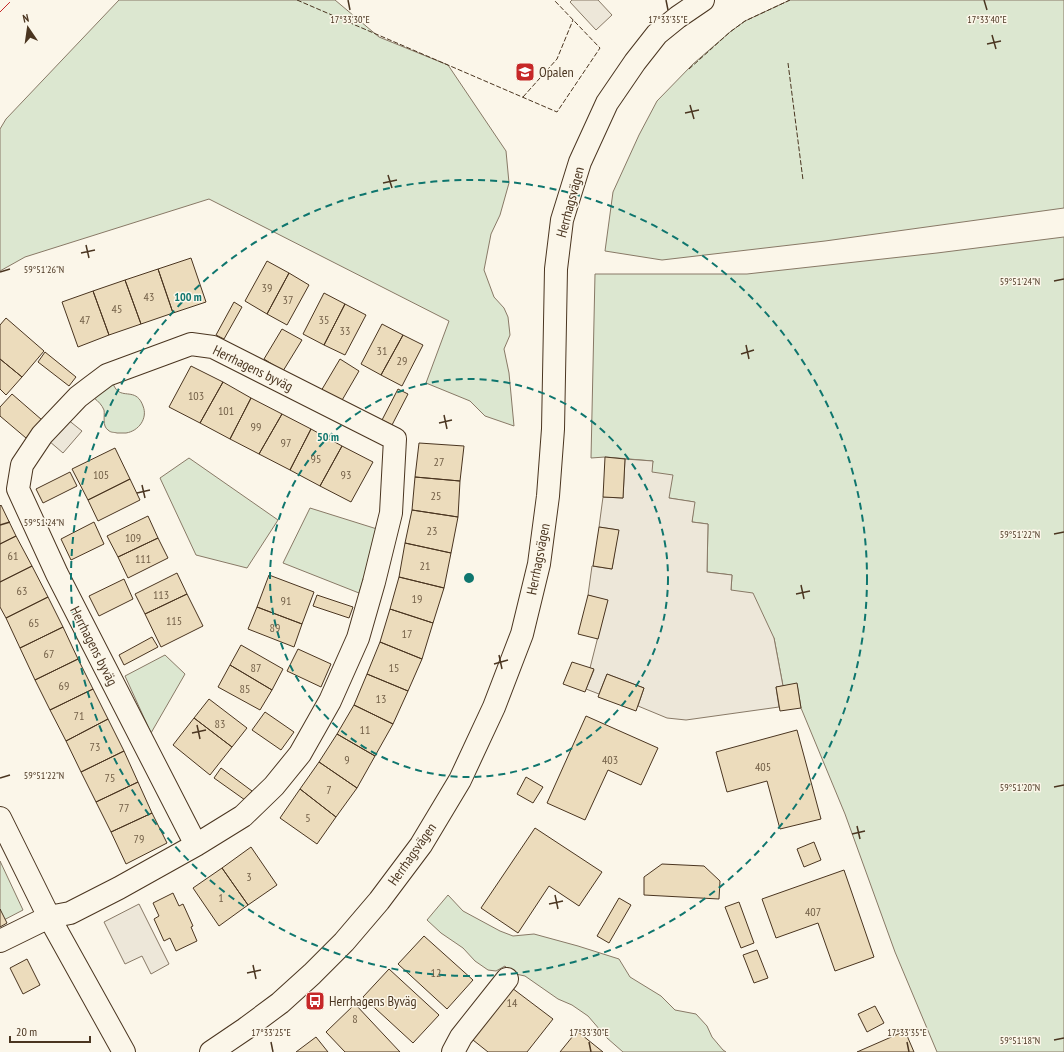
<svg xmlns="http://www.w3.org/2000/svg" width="1064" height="1052" viewBox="0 0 1064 1052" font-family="'PT Sans Narrow',sans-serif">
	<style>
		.green { fill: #dce7d0; stroke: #887966 }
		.parking { fill: #ede7d9; stroke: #887966 }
		.building { fill: #ecdcbc; stroke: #4a3520 }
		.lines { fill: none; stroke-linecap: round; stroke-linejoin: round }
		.minor-casing { stroke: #4a3520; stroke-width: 24 }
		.minor { stroke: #fbf6e9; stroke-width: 22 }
		.fence { stroke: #4a3520; stroke-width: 1; stroke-dasharray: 5 2; stroke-linecap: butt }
		.power { stroke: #c62828; stroke-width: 1; stroke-dasharray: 14 3 2 3; stroke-linecap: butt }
		.ticks { fill: none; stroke: #4a3520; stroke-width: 1.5 }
		.ring { fill: none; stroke: #0f766e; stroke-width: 2; stroke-dasharray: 7 5 }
		.labels { text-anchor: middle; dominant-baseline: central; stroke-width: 3; stroke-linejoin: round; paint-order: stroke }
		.number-label { font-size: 12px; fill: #725f47 }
		.poi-label { font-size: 14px; fill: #4a3520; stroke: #fbf6e9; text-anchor: start }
		.street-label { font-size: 14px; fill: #4a3520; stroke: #fbf6e9 }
		.ticks-label { font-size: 10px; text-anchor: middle; fill: #4a3520; stroke: #fbf6e9; stroke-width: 3; stroke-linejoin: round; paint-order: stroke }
		.centre { fill: #0f766e; stroke: #fbf6e9; stroke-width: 2 }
		.ring-label { font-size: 12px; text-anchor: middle; font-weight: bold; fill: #0f766e; stroke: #fbf6e9; stroke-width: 3; stroke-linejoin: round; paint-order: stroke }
	</style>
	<rect width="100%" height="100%" fill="#fbf6e9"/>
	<!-- green -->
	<path class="green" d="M119,0H335L379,37L448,65L506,151L509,183L500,215L491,234L484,270L494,297L504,308L508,317L510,335L504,349L509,373L514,426L485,416L470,401L426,383L449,321L209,199L25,257L0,271V129L6,119Z
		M790,0H1064V208L825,241L662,260L605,251L613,192L639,135L657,101L693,64L730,32L745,21Z
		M1064,237V1052H937L895,952L845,814L801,708L797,684L783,686L774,638L731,590L732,575L707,572L708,524L692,522L694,502L669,498L651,472L653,461L605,457L591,458L595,274H747L937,253Z
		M113,384C114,386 116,390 118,391C125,397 137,389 143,406C148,418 139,431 126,433C123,433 120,433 117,433C114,432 111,433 108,430C102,426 105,416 104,410C102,405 98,401 94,398Z
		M189,458L278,520L247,568L196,555L160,478Z
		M310,508L377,529L369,562L359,593L283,563Z
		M165,655L185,674L151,733L125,676Z
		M0,861L23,910L0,922Z
		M448,895L463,911L500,931L513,936L534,934L578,946L619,959L630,977L661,996L675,1010L696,1014L707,1026L712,1037L723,1050L726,1052H623L607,1038L588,1016L572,1005L558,999L525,976L511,973L505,966L496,971L488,970L475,961L463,948L441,933L427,920Z"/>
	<!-- parking -->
	<path class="parking" d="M572,0H598L612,15L596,30L570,2Z
		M67,419L82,431L63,453L49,441Z
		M625,459L653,461L652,472L673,475L669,498L695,502L692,522L708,524L707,572L732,575L731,590L753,593L774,638L783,686L776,687L779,707L686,720L667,718L638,706L644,688L607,674L599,694L586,689L594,670L590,668L607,601L588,595L592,566L612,569L618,530L599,527L603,497L623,498Z
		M139,904L169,964L151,974L142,956L125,964L104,922Z"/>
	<!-- building -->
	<path class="building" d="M191,258L206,302L173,313L158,269Z
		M267,261L289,273L267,314L245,301Z
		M158,269L173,313L141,324L125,280Z
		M289,273L309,285L287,325L267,314Z
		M125,280L141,324L109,335L93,291Z
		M93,291L109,335L78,347L62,302Z
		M324,293L345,304L324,345L303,334Z
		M234,302L242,307L224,339L216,335Z
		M345,304L366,315L345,355L324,345Z
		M6,318L44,351L22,377L0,359V325Z
		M382,324L403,335L381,375L361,364Z
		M282,329L302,340L283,371L264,359Z
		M403,335L423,345L402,386L381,375Z
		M45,352L76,377L69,386L38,362Z
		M0,359L22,377L6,395L0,389Z
		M340,359L359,371L341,402L321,391Z
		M191,366L223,382L200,423L169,407Z
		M223,382L251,398L230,439L200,423Z
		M398,389L408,394L392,425L382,420Z
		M12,394L42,420L26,438L0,416V407Z
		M251,398L282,414L259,454L230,439Z
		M282,414L311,429L290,470L259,454Z
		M311,429L342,446L320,486L290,470Z
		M419,443L464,446L460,481L415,477Z
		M342,446L373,462L351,502L320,486Z
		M115,448L130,479L88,500L72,469Z
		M605,457L625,459L623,498L603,497Z
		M70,472L77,486L43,503L36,489Z
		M415,477L460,481L458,517L412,510Z
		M130,479L140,500L98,521L88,500Z
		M1,505L16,536L0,544V506Z
		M412,510L458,517L451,553L405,543Z
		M148,516L158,538L118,557L107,536Z
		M94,522L104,544L71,560L61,539Z
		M599,527L619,530L612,569L593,566Z
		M16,536L32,566L0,582V544Z
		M158,538L168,558L128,578L118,557Z
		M405,543L451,553L444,588L399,577Z
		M32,566L48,597L6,618L0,607V582Z
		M177,573L187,594L145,614L135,594Z
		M269,575L314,592L302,624L257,607Z
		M399,577L444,588L433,623L390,609Z
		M124,579L133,599L99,616L89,596Z
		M187,594L203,626L161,647L145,614Z
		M317,595L353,607L349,618L313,606Z
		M588,595L608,600L598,639L578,634Z
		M48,597L63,627L20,648L6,618Z
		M257,607L302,624L294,647L248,629Z
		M390,609L433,623L422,659L380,642Z
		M63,627L78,659L35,680L20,648Z
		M152,637L158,647L124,665L119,655Z
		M380,642L422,659L408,691L367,674Z
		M241,645L283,669L272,690L230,665Z
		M298,649L331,664L321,687L287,671Z
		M78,659L93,689L50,710L35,680Z
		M572,662L594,669L585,692L563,684Z
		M230,665L272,690L260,710L218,687Z
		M367,674L408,691L393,724L354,705Z
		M607,674L644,688L636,711L598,697Z
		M797,683L801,708L780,711L776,687Z
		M93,689L108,719L66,741L50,710Z
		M209,699L247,728L232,747L194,718Z
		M354,705L393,724L375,756L337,734Z
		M265,712L294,732L281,750L252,730Z
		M586,716L658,748L641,785L608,770L585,820L547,803Z
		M194,718L232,747L210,775L173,745Z
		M108,719L124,751L81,772L66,741Z
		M797,730L821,819L780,829L767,781L727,792L716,752Z
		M337,734L375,756L357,788L319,762Z
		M124,751L138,782L96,802L81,772Z
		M319,762L357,788L336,817L300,789Z
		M221,768L252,791L245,800L214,778Z
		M526,777L543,787L533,803L517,794Z
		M138,782L152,813L111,832L96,802Z
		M300,789L336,817L317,844L280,818Z
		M152,813L167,843L126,864L111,832Z
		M535,828L602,872L579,906L549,886L518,933L481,908Z
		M814,842L821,860L804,867L797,849Z
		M251,847L277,885L248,905L222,868Z
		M662,864L704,866L720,881L719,899L644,895V877Z
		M222,868L248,905L219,926L193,888Z
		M844,870L874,957L835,971L818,923L776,938L762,899Z
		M173,893L179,906L183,904L193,926L191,927L197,941L176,951L170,938L164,941L154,919L159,916L153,903Z
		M619,898L631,905L609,943L597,936Z
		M739,902L754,943L741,948L725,907Z
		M0,909L7,923L0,927Z
		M424,936L473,980L447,1009L398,964Z
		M757,950L768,978L754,983L743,955Z
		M27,959L40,985L23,994L10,968Z
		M389,969L439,1015L413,1043L363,997Z
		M508,985L553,1019L527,1052H488L468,1036Z
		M355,1004L400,1052H345L326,1032Z
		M875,1006L884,1023L867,1032L858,1014Z
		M577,1031L603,1052H560Z
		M905,1031L914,1052H857Z
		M316,1037L328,1052H296Z"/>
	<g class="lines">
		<defs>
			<path id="minor" d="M0,818L49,917L124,1052
				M0,941L49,917L70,913L119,888L196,845L243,816L274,786L300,754L330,701L358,638L374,582L391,513L395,439L213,347L191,344L107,375L91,387L78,397L42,435L22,465L18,489L57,574L196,845
				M211,1052L245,1029L280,1003L312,974L344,942L379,901L421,845L460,780L494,707L522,634L539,564L548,496L553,429L556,269L562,220L580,162L607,103L635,62L657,34L678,17L703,0
				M453,1052L461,1037L507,979"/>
		</defs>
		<!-- minor casing -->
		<use href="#minor" class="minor-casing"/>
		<!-- minor -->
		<use href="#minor" class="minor"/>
		<!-- fence -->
		<path class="fence" d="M297,0L557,112L600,48L554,0
			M788,63L803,180
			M689,69L730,32L745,21L790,0
			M523,97L557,59L573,20"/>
		<!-- power -->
		<path class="power" d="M0,12L12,0"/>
	</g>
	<!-- ticks -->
	<path class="ticks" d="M348,0L350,10M666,0L668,10M984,0L987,10M992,35L996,49M987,44L1001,41M690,105L694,119M685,113L699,110M388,175L392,188M383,183L397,180M86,245L89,258M81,253L95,250M0,272L10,269M1054,281L1064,279M746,345L749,359M741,354L754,350M444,415L447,429M439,423L452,420M142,485L145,498M137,493L150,490M0,525L10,522M1054,534L1064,532M801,585L804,599M796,594L810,591M499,655L502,669M494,664L508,660M197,725L200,739M192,733L206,730M0,778L10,775M1054,787L1064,785M857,826L860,839M852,834L865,831M555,895L558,909M549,904L563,901M253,965L256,979M247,973L261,970M1054,1040L1064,1038M271,1042L273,1052M589,1042L591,1052M907,1042L909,1052"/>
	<!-- distance rings -->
	<g class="ring">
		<circle cx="469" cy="578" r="199"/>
		<circle cx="469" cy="578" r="398"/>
	</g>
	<!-- icons -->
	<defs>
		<symbol id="school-square" viewBox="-11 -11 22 22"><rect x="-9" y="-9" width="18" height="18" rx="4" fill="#c62828" stroke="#fbf6e9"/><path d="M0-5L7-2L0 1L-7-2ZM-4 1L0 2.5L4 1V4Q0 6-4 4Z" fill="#fff"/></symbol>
		<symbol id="bus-square" viewBox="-11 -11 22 22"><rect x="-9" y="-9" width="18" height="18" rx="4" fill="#c62828" stroke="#fbf6e9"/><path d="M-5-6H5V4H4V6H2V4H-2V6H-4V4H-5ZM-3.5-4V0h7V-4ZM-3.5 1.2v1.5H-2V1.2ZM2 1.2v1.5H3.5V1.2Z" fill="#fff"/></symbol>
	</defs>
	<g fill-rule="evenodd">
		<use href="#school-square" x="514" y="61" width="22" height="22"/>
		<use href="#bus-square" x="304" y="990" width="22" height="22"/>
	</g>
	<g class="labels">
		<!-- number labels -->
		<g class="number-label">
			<text x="267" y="287">39</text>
			<text x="149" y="296">43</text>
			<text x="288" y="299">37</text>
			<text x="117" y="308">45</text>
			<text x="85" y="319">47</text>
			<text x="324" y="319">35</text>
			<text x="345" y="330">33</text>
			<text x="382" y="350">31</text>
			<text x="402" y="360">29</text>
			<text x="196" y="395">103</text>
			<text x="226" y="410">101</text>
			<text x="256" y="426">99</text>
			<text x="286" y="442">97</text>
			<text x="316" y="458">95</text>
			<text x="439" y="461">27</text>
			<text x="101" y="474">105</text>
			<text x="346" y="474">93</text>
			<text x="436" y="495">25</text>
			<text x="432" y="530">23</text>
			<text x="133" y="537">109</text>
			<text x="13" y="555">61</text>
			<text x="143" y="558">111</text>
			<text x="425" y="565">21</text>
			<text x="22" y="590">63</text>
			<text x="161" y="594">113</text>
			<text x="417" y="598">19</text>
			<text x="286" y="600">91</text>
			<text x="174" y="620">115</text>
			<text x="34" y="622">65</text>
			<text x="275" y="627">89</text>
			<text x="407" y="633">17</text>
			<text x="49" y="653">67</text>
			<text x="256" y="667">87</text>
			<text x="394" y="667">15</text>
			<text x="64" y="685">69</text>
			<text x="245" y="688">85</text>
			<text x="381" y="698">13</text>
			<text x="79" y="715">71</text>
			<text x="220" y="723">83</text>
			<text x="365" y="729">11</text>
			<text x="95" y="746">73</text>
			<text x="347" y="759">9</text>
			<text x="610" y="759">403</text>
			<text x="763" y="766">405</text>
			<text x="110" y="777">75</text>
			<text x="329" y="789">7</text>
			<text x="124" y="807">77</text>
			<text x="308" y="817">5</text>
			<text x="139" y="838">79</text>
			<text x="249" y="876">3</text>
			<text x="221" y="897">1</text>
			<text x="813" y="911">407</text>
			<text x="436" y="972">12</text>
			<text x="512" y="1002">14</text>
			<text x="355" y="1018">8</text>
		</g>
		<!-- poi labels -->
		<g class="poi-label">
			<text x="539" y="72">Opalen</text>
			<text x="329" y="1001">Herrhagens Byväg</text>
		</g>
		<!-- street labels -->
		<g class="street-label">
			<text transform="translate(570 202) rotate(-75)">Herrhagsvägen</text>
			<text transform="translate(253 368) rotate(26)">Herrhagens byväg</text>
			<text transform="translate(538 559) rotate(-79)">Herrhagsvägen</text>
			<text transform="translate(94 646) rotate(63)">Herrhagens byväg</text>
			<text transform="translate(412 854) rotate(-55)">Herrhagsvägen</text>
		</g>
	</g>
	<g class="ticks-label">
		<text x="350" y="23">17°33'30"E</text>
		<text x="668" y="23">17°33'35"E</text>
		<text x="987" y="23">17°33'40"E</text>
		<text x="44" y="273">59°51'26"N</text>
		<text x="1020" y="285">59°51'24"N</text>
		<text x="44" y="526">59°51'24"N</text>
		<text x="1020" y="538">59°51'22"N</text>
		<text x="44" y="779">59°51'22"N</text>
		<text x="1020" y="791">59°51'20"N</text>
		<text x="271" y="1036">17°33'25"E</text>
		<text x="589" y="1036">17°33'30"E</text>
		<text x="907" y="1036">17°33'35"E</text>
		<text x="1020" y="1044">59°51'18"N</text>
	</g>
	<circle cx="469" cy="578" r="6" class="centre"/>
	<g class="ring-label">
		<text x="188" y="301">100 m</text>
		<text x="328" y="441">50 m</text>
	</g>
	<!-- north arrow -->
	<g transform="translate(28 28) rotate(347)" stroke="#fbf6e9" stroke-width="3" paint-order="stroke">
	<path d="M0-3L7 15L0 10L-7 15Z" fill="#4a3520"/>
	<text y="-6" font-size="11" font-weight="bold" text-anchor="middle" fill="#4a3520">N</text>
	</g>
	<!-- scale -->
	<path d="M10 1036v6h80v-6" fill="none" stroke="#4a3520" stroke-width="2"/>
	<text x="16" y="1036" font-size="12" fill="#4a3520" stroke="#fbf6e9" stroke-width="3" paint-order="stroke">20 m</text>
</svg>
